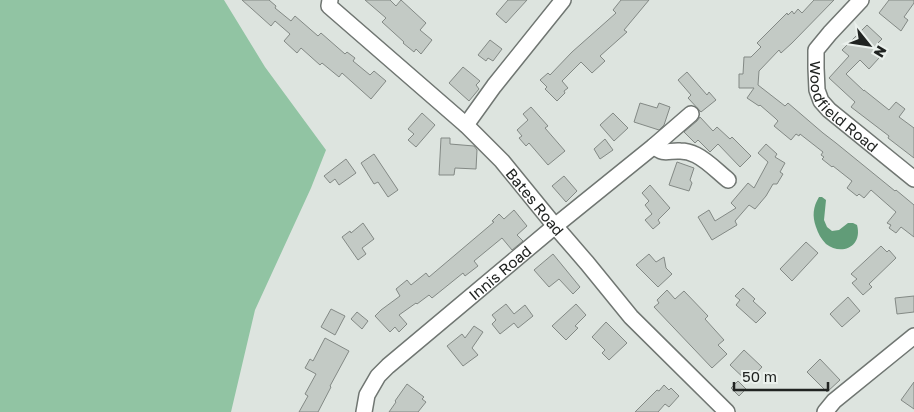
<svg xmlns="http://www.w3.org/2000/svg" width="914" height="412" viewBox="0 0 914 412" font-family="'Golos Text',sans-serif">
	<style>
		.green { fill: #91c4a3 }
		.water { fill: #619c78 }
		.building { fill: #c3cac5; stroke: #838985 }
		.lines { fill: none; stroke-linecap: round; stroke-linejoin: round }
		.minor-casing { stroke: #707672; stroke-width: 18 }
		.minor { stroke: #fff; stroke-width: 15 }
		.labels { text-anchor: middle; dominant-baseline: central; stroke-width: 5; stroke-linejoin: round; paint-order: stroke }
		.street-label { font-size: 15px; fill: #202321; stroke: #ebf1ed }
	</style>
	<rect width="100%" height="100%" fill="#dde4df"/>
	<!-- green -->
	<path class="green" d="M0,0H224L265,67L326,150L311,188L255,310L231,412H0Z"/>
	<!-- water -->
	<path class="water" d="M819,197H822L826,200L824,220L827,227L832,231L839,230L848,223H853L857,225C863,247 841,256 826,244C821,239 818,233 816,227C812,216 813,207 819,197Z"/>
	<!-- building -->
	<path class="building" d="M242,0H269L276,6L275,8L291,21L295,16L318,36L321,33L345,54L347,52L355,58L353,61L370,75L374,71L386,81L371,99L342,73L339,77L322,63L320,65L301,48L297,53L284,41L290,34L275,21L271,26Z
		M365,0H390L396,6L401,0L426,23L420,30L432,40L421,54L416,49L414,52L403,43L404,42L382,22L386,18Z
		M508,0H527L506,23L496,14Z
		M621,0H649L624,30L627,32L600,56L605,61L592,73L581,62L562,81L568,88L564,91L565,93L557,101L545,89L547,87L540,80L548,73L550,75L572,52L616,13L613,10Z
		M814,0H834L792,43L781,53L779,50L759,71L758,85L785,106L788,103L823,133L836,143L895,191L896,190L914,205V237L901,227L896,233L889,228L891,225L887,223L896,212L871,190L864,198L859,194L857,196L847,188L852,181L833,166L832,167L822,159L824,157L821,155L823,152L800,134L799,136L796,134L791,140L774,126L778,121L775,118L760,105L759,106L747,98L754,88H739V74H743L744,57H751L761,47L757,43L787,13L788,15L792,11L794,14L798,9L802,13Z
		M889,0H914V3L904,17L908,20L901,31L879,13Z
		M867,25L882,39L877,44L880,47L874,53L879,58L869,69L860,60L846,74L864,91V90L889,110L896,102L905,109L899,117L914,128V158L888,138L889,136L851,107L855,102L829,78L849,56L842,50Z
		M490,40L502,49L493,61L488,58L486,61L478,55Z
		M463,67L480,81L476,85L479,89L469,101L449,83Z
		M687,72L707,95L709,92L716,100L701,112L688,98L691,95L678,80Z
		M640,103L657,108L659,103L670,107L664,125L659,130L634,122Z
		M531,107L548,126L545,128L565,151L548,165L529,143L526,146L519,138L522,136L517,130L528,120L523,114Z
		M422,113L435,125L416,147L408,140L414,134L408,129Z
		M613,113L628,128L614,141L600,125Z
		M700,117L713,131L717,127L730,139L732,137L751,156L740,167L718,144L710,152L698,140L695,143L684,132L697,121Z
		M441,138H450V144L474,146L477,150L476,169L455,168L454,175H439Z
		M605,139L613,150L600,159L594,149Z
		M766,144L777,154L775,157L785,163L780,172L783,174L777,184H773L766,196L755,209L749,205L735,221L737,225L712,240L698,217L709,210L715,221L736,208L731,203L748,183L754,188L768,162L758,153Z
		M374,154L398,190L388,197L378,182L374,184L361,163Z
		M346,159L356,173L339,185L335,179L330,183L324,176Z
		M677,162L694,168L690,180L692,183L689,191L669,185Z
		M564,176L577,191L566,202L552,186Z
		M650,185L670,208L658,220L660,223L653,229L645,220L652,214L645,205L649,201L642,193Z
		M514,210L527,226L517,235L523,241L512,250L502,238L474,261L478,266L465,276L463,273L432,298L429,295L417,304L416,303L399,315L407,324L399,332L395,327L390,332L375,316L381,310L400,296L396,289L407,280L411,285L426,273L429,277L494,222L492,221L499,214L504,219Z
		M363,223L374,239L362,248L366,254L358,260L342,237L350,231L351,233Z
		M806,242L818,253L792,281L780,269Z
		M881,246L887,252L889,250L896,258L869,284L872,287L863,295L852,283L857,279L851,274Z
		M553,254L580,287L573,294L559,279L549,287L534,270Z
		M649,254L656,262L664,257L666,268L672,274L658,287L636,265Z
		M743,288L755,299L753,301L766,313L756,323L736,305L740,300L735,296Z
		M667,290L675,299L684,291L708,316L705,319L724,340L718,345L727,354L712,368L654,307L659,303L657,300Z
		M914,296V312L897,314L895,298Z
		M848,297L860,311L842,327L830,314Z
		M506,304L514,314L525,305L533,316L518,328L514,323L500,334L492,324L496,320L492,315Z
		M576,304L586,315L575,326L578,328L566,340L552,326Z
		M331,309L345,316L335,335L321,327Z
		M357,312L368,321L362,329L351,319Z
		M606,322L627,343L609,360L602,353L605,350L592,337Z
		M474,326L483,332L472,348L478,355L463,366L447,346L462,334L465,338Z
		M325,338L349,351L330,386L331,387L318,412H299L308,396L305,394L316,374L305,368L310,359L313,361Z
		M744,350L762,367L748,382L730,365Z
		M820,359L840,380L827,392L807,372Z
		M738,381L746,389L739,396L731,388Z
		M914,382V409L901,400Z
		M407,384L424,397L422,399L426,402L418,412H389L396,402L395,401Z
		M664,385L669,390L671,388L679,396L669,407L665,404L658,412H635L657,390L659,391Z"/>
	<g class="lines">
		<defs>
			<g id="minor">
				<path id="s1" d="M330,0L329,6L466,125L502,161L555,226L587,263L631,317L727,412"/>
				<path id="s2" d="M861,0L830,33L816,50V68L817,90L821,101L829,110L914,179"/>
				<path d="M466,125L494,86L563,0"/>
				<path d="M654,146C664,156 669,150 680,151C685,151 692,153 696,155C708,161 718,172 728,180"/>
				<path id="s3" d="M364,412L367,395L378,376L388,366L555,226L654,146L691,114"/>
				<path d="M825,412L834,401L914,336"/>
			</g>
		</defs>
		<!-- minor casing -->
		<use href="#minor" class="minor-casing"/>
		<!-- minor -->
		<use href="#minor" class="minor"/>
	</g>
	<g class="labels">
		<!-- street labels -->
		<g class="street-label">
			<text stroke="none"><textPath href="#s2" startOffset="135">Woodfield Road</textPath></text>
			<text stroke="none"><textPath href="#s1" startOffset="291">Bates Road</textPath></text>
			<text stroke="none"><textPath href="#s3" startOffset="199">Innis Road</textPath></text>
		</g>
	</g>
	<!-- north arrow -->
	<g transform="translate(869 45) rotate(120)" stroke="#ebf1ed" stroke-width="4" paint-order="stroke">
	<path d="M0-4L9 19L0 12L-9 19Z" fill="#202321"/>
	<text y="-8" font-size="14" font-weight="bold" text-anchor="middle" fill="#202321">N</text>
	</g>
	<!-- scale -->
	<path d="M734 382v8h94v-8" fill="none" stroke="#202321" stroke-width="2.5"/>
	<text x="742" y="382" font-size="15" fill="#202321" stroke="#ebf1ed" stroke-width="4" paint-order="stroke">50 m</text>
</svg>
